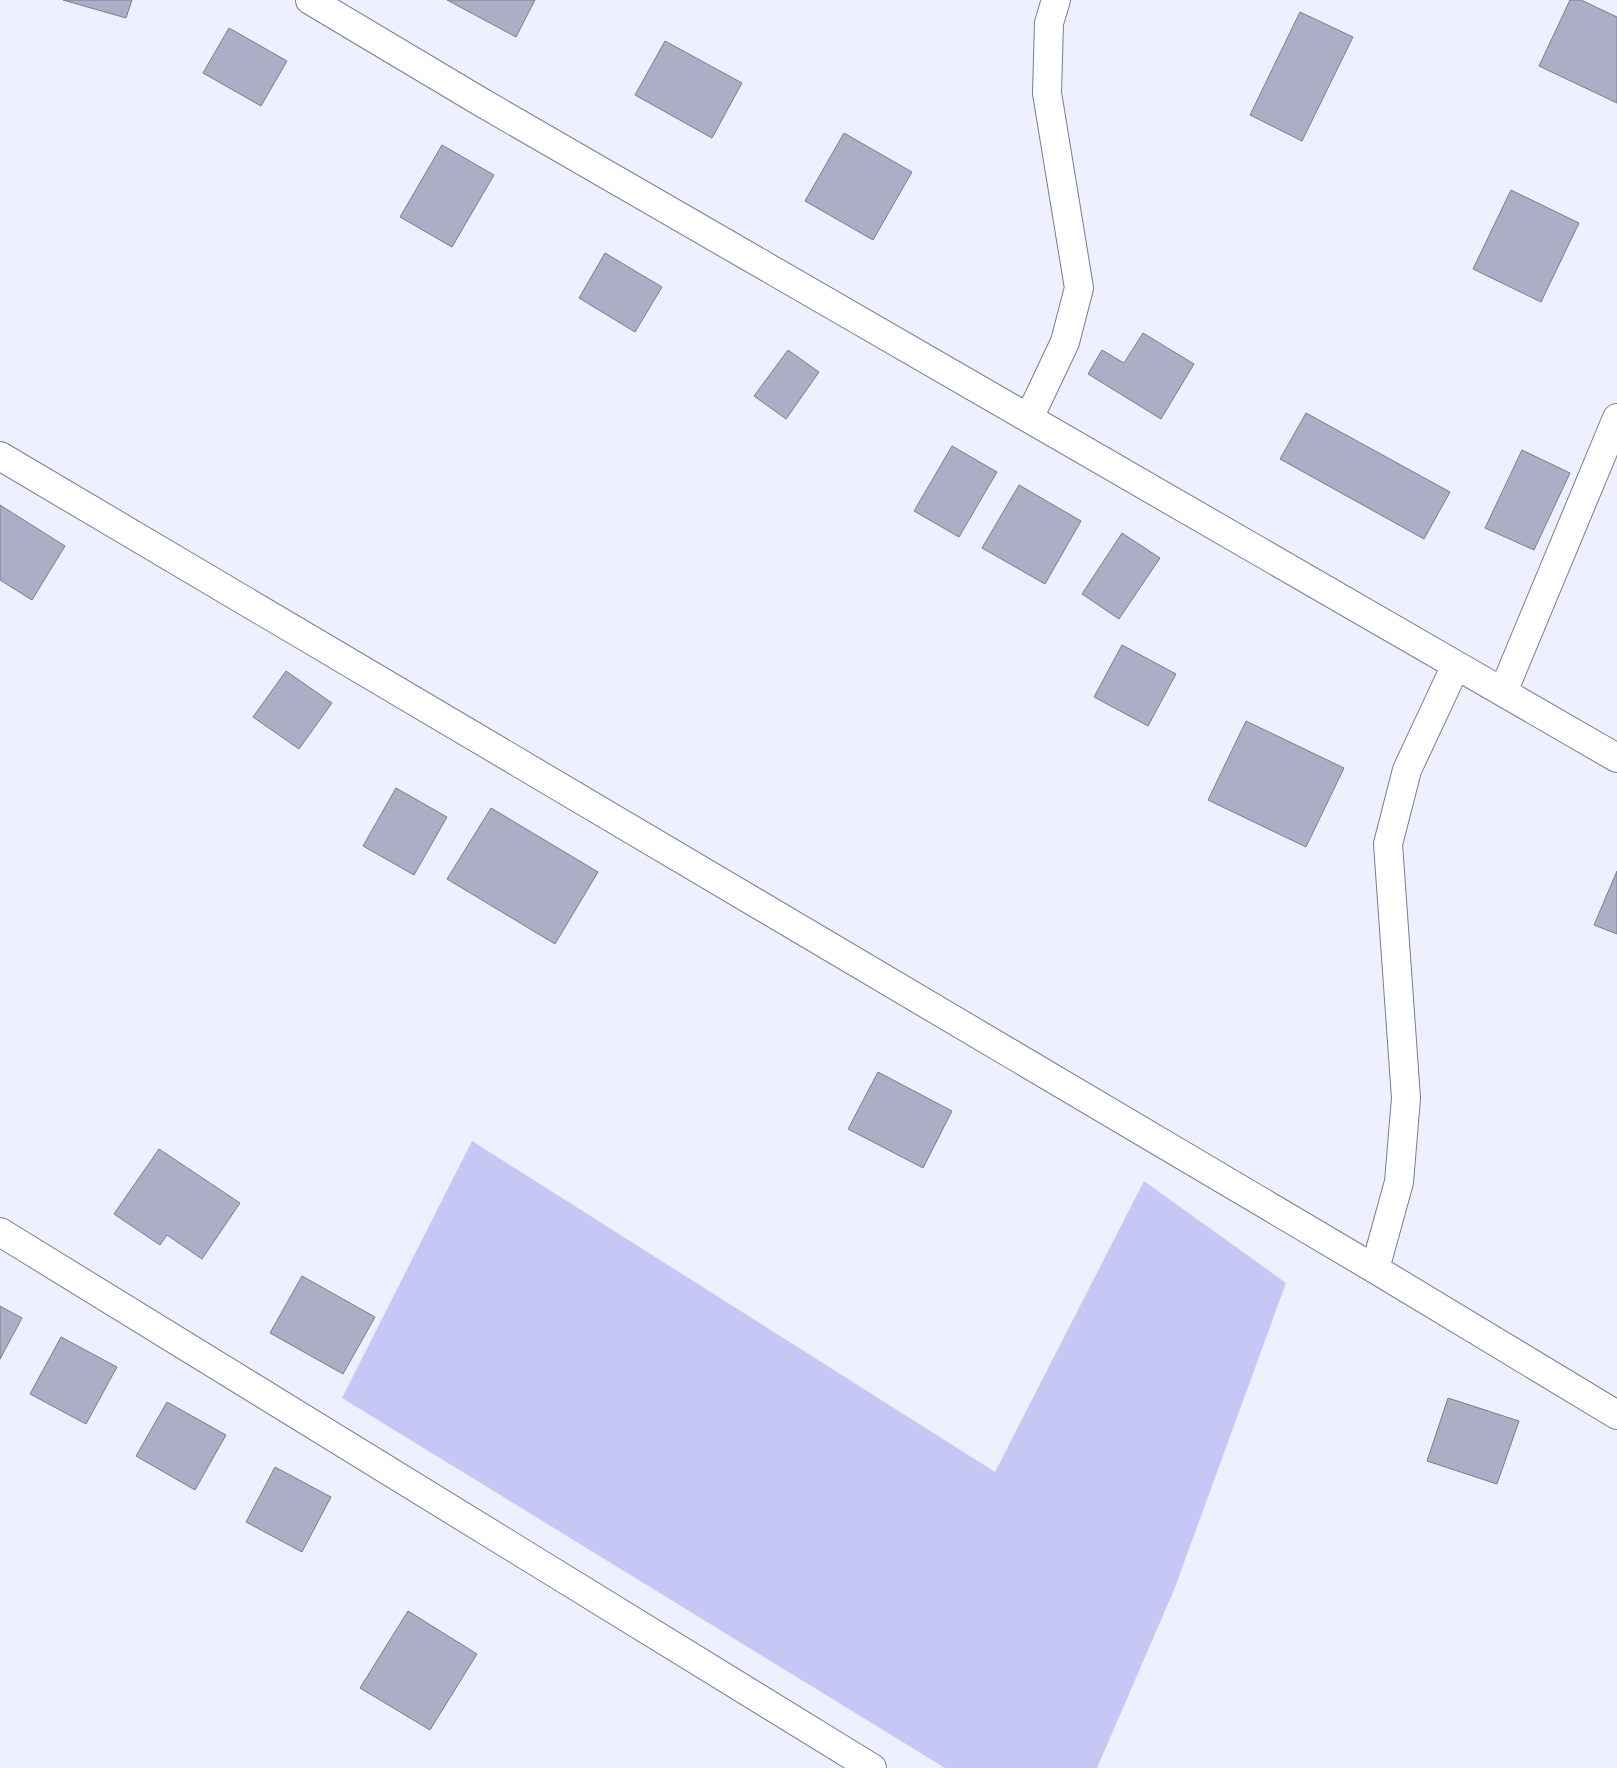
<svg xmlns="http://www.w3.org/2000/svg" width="1617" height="1768" viewBox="0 0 1617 1768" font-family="Helvetica,sans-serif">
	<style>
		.green { fill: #c6c7f5 }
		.building { fill: #adaec6; stroke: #7b7c92 }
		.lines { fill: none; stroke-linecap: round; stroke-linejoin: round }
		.minor-casing { stroke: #7a7b92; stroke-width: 30 }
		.minor { stroke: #fff; stroke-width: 28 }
	</style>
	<rect width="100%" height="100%" fill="#eeefff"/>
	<!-- green -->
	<path class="green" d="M472,1141L995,1472L1144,1181L1286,1283L1174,1590L1097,1768H945L342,1398Z"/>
	<!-- building -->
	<path class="building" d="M63,0H132L126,18Z
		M447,0H535L516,37Z
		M1570,0H1581L1617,17V103L1539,66Z
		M1300,12L1353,37L1302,141L1250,115Z
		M229,28L287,61L261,106L203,73Z
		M665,41L742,83L712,138L635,95Z
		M844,133L912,172L873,240L805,201Z
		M442,145L494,175L452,247L400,217Z
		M1511,190L1579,223L1541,302L1473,269Z
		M605,253L662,287L635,332L579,298Z
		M1143,333L1194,364L1161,419L1088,374L1102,350L1124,363Z
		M788,350L819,372L786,419L754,396Z
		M1306,413L1450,492L1424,539L1280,459Z
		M952,446L997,472L959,537L914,511Z
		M1522,450L1570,473L1534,550L1485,528Z
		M1019,485L1081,521L1045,584L982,548Z
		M0,505L65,546L32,600L0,580Z
		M1122,533L1160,558L1119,619L1082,594Z
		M1122,645L1176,674L1148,726L1094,697Z
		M286,671L332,703L299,749L253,717Z
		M1246,721L1344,768L1306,847L1208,800Z
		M396,788L447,817L414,875L363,846Z
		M491,808L598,872L555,944L447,879Z
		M1617,871V934L1594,925Z
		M878,1072L952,1111L923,1168L848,1129Z
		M159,1149L240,1203L202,1259L167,1235L160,1245L114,1214Z
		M302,1276L375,1317L343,1374L270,1333Z
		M0,1306L22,1318L0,1359Z
		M61,1337L117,1367L86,1424L30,1394Z
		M1448,1398L1519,1421L1497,1484L1427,1461Z
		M167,1402L226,1435L195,1490L136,1456Z
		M275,1467L331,1497L302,1552L246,1522Z
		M408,1611L477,1654L430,1730L360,1688Z"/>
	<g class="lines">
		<defs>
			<path id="minor" d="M310,0L481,102L1617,758
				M1029,418L1065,342L1079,288L1047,93L1049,23L1056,0
				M0,456L1375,1269L1617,1415
				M1503,692L1617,418
				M0,1232L872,1768
				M1375,1269L1399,1182L1406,1098L1388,844L1407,770L1456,665"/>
		</defs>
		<!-- minor casing -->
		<use href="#minor" class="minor-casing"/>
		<!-- minor -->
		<use href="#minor" class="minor"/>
	</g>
</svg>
